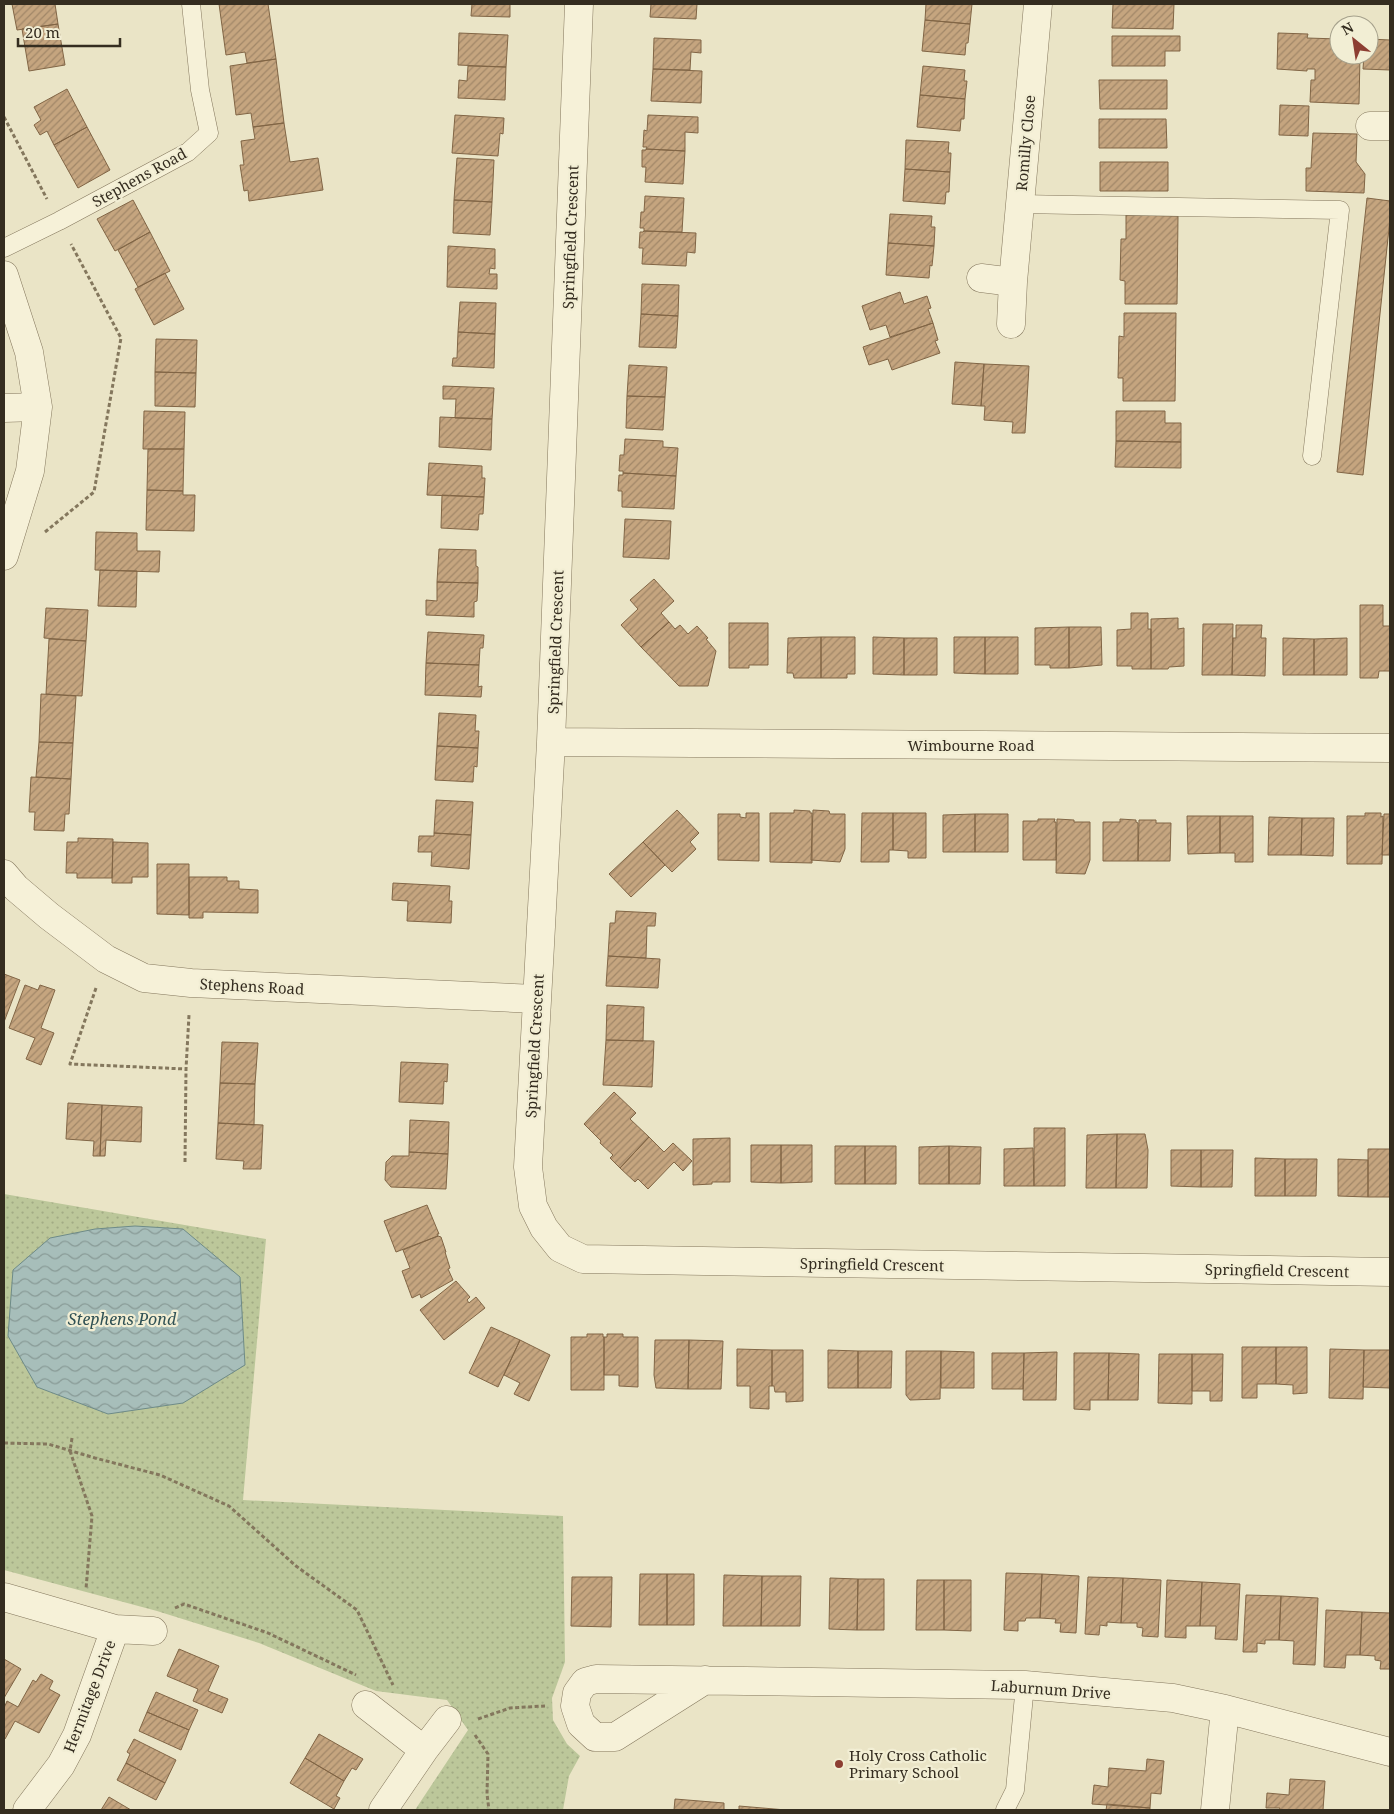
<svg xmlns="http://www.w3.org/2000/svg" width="1394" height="1814" viewBox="0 0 1394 1814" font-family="'Noto Serif',serif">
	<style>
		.park { fill: url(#park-dots) }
		.water { fill: url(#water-waves); stroke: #6e8b88 }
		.building { fill: url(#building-hatch); stroke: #816545 }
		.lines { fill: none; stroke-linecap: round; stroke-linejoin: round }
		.service-casing { stroke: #84775d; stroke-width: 19 }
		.minor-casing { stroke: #84775d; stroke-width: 29 }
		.path { stroke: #84775d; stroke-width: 3; stroke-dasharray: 4 2.5; stroke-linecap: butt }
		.service { stroke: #f6f1d8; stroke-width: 18 }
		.minor { stroke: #f6f1d8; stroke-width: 28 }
		.poi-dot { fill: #8d3e32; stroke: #f2eed4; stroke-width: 2 }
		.labels { text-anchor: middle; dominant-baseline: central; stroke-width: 4.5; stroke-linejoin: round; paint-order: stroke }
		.street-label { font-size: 15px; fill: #352d20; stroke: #f2eed4 }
		.poi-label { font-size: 15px; fill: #352d20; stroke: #f2eed4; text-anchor: start }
		.water-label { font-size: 16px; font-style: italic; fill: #305154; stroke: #f2eed4 }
	</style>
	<defs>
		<pattern id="park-dots" width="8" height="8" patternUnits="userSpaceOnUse" patternTransform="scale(1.25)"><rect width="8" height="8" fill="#bcc79a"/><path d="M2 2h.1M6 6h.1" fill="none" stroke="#a2ab84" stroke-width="1.8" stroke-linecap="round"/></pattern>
		<pattern id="water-waves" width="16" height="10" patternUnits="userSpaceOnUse" patternTransform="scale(1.25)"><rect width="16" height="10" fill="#a7beba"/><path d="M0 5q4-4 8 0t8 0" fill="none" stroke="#899b97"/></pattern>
		<pattern id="building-hatch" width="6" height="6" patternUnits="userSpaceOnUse" patternTransform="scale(1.25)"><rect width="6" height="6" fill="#c5a57f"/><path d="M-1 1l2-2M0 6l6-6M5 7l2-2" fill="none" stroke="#a18768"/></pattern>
	</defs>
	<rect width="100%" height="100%" fill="#eae4c6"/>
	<!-- park -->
	<path class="park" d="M4,1194L266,1239L243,1500L563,1516L565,1662L552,1698L553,1720L567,1744L580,1756L569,1776L563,1810H415L468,1730L447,1700L376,1691L259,1643L157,1611L4,1570Z"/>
	<!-- water -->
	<path class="water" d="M135,1226L183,1229L240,1277L245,1365L183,1403L108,1414L37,1387L8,1336L13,1270L50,1238L95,1229Z"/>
	<!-- building -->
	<path class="building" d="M12,4H55L58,24L17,30Z
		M219,4H268L276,59L247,63L245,52L226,55Z
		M472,4H510V17L471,16Z
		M651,4H697L696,19L650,17Z
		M926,4H972L970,24L925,20Z
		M1113,4H1174L1173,29L1112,28Z
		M925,20L970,24L968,43H966L965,55L922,51Z
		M58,24L65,65L29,71L22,29Z
		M459,33L508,35L506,67L458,65Z
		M1278,33L1308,34L1307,38L1339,39V55H1360L1359,104L1310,102L1311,80H1315V69H1307V71L1277,69Z
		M1112,36H1180V51H1165V66H1112Z
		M654,38L701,40V53L691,52L690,70L653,69Z
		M1369,39L1390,40V70L1363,69L1364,55H1369Z
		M276,59L284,123L253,127L251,113L236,115L230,66Z
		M468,66L506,67L505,100L458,98L459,80L467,81Z
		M923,66L965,70L964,81H967L965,99L920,95Z
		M653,69L702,71L701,103L651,101Z
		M1099,80H1167V109H1100Z
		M67,89L87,127L54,145L47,131L40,135L34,125L41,120L34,107Z
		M920,95L965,99L964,119H961L960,131L917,127Z
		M1280,105L1309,106L1308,136L1279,135Z
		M455,115L504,118L503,134L500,133L498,156L452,153Z
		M648,115L698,117V133L685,132V151L646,149L647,147H643L644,130L647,131Z
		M1099,119H1166L1167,148H1099Z
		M284,123L290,162L318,158L323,190L249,201L248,190L244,191L240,165H244L241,141L255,139L253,127Z
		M87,127L110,170L78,188L54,145Z
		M1313,133L1357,134L1356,162L1365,174L1364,193L1306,191V168H1311Z
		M906,140L949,142L948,153H951L950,172L905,169Z
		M646,149L685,151L683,184L645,182L646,167H642V150H646Z
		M457,158L494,160L492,202L454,200Z
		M1100,162H1168V191H1100Z
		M905,169L950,172L949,192H946L945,204L903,201Z
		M645,196L684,198L682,232L644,231V228H640L641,212H644Z
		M1367,198L1390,201V219L1363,475L1337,472Z
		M133,200L150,232L115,251L97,219Z
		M454,200L492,202L490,235L453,233Z
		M890,214L932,216L931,227H935L934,246L888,243Z
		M1126,215L1178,216L1177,304H1125V281L1120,280L1121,239H1126Z
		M644,231L696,233L695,253L687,252L686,266L642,264L643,248H639L640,232H643Z
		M150,232L170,271L138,287L118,250Z
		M888,243L934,246L932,266L930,265L929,278L886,275Z
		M448,246L495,249V269L490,268L489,274H497V289L447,287Z
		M165,273L184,309L154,325L135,289Z
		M642,284L679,285L678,316L641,314Z
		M900,292L904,304L927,296L931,308L928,309L933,323L890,337L886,325L870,330L862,306Z
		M460,302L496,303L495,334L458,332Z
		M1124,313H1176L1175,401H1123V378H1118L1119,336L1124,337Z
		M641,314L678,316L676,348L639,347Z
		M933,323L938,340L935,341L940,353L892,370L888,359L869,365L863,347Z
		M458,332L495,334L494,368L452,366L453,358H457Z
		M156,339L197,340L196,373L155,372Z
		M955,362L984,364L981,406L952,404Z
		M984,364L1029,366L1025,433H1012L1013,422L984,420L985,406H981Z
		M629,365L667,367L665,397L627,396Z
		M155,372L196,373L195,407L155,406Z
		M443,386L494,388L492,419L455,418L456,399H443Z
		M627,396L665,397L663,430L626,428Z
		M144,411L185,412L184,449H143Z
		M1116,411H1165V423H1181V442L1116,441Z
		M440,417L492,419L491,450L439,447Z
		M625,439L663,441V447L678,448L676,476L623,473V471H619L620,455H624Z
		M1116,441L1181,442V468L1115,467Z
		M148,449H184L183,491L147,490Z
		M429,463L482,466V478H485L484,497L427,495Z
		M623,473L676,476L674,509L622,507V491H618L619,475H623Z
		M147,490L183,491V495H195L194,531L146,530Z
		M442,495L484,497L483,514H479L478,530L441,528Z
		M625,519L671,521L669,559L623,557Z
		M96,532L137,533V551H160L159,572L95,570Z
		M439,549L476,550V566L478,567V583L437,582Z
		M100,570L137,571L136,607L98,606Z
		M654,579L674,601L661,613L669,622L641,647L621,625L638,609L630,600Z
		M437,582L478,583L477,601L474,602V617L426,615V600L437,601Z
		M1360,605H1383V626H1390V671H1379L1378,678H1360Z
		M46,608L88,610L86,641L44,638Z
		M1131,613H1148V629H1151V669H1132V666H1117V630L1131,629Z
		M1178,618V629L1184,628V666L1169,667L1168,669H1151V619Z
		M669,622L675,629L680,625L688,634L697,626L708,638L706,639L716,651L708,686H679L641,647Z
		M729,623H768V665H749V668H729Z
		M1203,624H1233L1232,675H1202Z
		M1236,625H1262L1261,638H1266L1265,676L1232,675L1233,638H1236Z
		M1069,627H1101L1102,665L1069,668Z
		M1069,627V668H1050V665H1035V628Z
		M428,632L484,635L483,648H480L479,665L426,663Z
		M821,637V678H794L793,673H787L788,638Z
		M821,637H855V674H847V678H821Z
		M873,637L904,638V675L873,674Z
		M954,637H985V674L954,673Z
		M985,637H1018V674H985Z
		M904,638H937V675H904Z
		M1283,638L1314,639V675H1283Z
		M1347,638V675H1314V639Z
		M49,639L86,641L82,696L46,694Z
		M426,663L479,665L478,687L482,686L481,697L425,695Z
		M41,694L76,696L73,743L39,742Z
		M439,713L476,715L475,731H479L478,748L437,746Z
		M39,742L73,743L71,779L36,777Z
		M437,746L478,748L477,767L474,766L473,782L435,780Z
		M31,777L71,779L69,814H65L64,831L34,830L35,812H29Z
		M436,800L473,802L471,835L434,833Z
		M677,810L699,833L690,842L696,849L672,872L643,842Z
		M794,810L810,811V813H812V863L770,862V813H794Z
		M813,810L829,811L830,814H845V849L840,862L811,860Z
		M746,813H759V861L718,860V814H740V817L746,818Z
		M862,813H893V850H889V862H861Z
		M893,813H926V858H908V851L893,850Z
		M1365,813H1381V817L1383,816L1382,864H1347V816H1365Z
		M975,814V852H943V815Z
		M975,814H1008V852H975Z
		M1384,814H1390V855H1382Z
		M1187,816H1220V853L1188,854Z
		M1220,816H1253V862H1235V853H1220Z
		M1269,817L1302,818L1301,855H1268Z
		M1302,818H1334L1333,856L1301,855Z
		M1038,819H1055L1054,822H1056V860H1023V821H1038Z
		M1057,819L1074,820V822H1090V860L1085,874L1056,873Z
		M1120,819L1136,820V822L1138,823V861H1103V822H1120Z
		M1139,820H1156V823H1171L1170,861H1138Z
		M434,833L471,835L469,869L431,866L432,852H418L419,836H434Z
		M78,838L113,839L112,878H77V873H66L67,842H78Z
		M113,842L148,843V877H132V883H112Z
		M643,842L665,865L631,897L609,874Z
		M157,864H189V915L157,914Z
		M189,877H227V881H239V889L258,890V913L203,912V918H189Z
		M393,883L450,886L449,901H452L451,923L407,921L408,901L392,900Z
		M616,911L656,913L655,926H647L646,958L608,956L610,923H615Z
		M608,956L660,959L658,988L606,986Z
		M4,974L20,980L4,1022Z
		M25,985L38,990L40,985L55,990L41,1028L54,1033L41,1065L26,1059L35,1038L9,1028Z
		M607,1005L644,1007L643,1041L606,1040Z
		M606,1040L654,1041L652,1087L603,1085Z
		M222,1042L258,1043L255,1084L220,1083Z
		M401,1062L448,1064L447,1082L444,1081L443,1104L399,1102Z
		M220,1083L255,1084L254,1125L218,1123Z
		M614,1092L636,1113L630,1119L649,1137L620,1168L610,1158L613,1155L600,1143L601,1141L584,1124Z
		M68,1103L102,1105L100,1156H93L94,1141L66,1139Z
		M102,1105L142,1107L141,1142L106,1140L105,1156H100Z
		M410,1120L449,1122L448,1154L409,1152Z
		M218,1123L263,1125L261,1169H243L244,1161L216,1159Z
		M1034,1128H1065V1186H1034Z
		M1117,1134L1116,1188H1086L1087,1135Z
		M1117,1134H1145L1148,1150L1147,1188H1116Z
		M649,1137L664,1152L673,1143L692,1161L683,1171L674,1162L648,1189L638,1179L635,1182L620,1168Z
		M730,1138V1182H712V1184L693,1185V1139Z
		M751,1145H781V1183L751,1182Z
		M781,1145H812V1182L781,1183Z
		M835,1146H865V1184H835Z
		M865,1146H896V1184H865Z
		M949,1146L981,1147L980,1184H949Z
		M949,1146V1184H919V1147Z
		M1033,1148L1034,1186H1004V1149Z
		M1368,1149H1390V1197H1368Z
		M1171,1150H1201V1187L1171,1186Z
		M1201,1150H1233L1232,1187H1201Z
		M409,1152L448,1154L446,1189L391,1187L385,1180L386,1162L392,1156H409Z
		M1255,1158L1285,1159V1196H1255Z
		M1285,1159H1317L1316,1196H1285Z
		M1338,1159L1368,1160V1197L1338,1196Z
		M427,1205L439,1234H437L438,1236L396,1252L384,1221Z
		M438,1236L441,1237L446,1252H445L450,1268L448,1269L453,1280L421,1298L420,1294L412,1298L402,1271L410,1268L403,1250Z
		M456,1281L470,1297L467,1300L469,1303L476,1297L485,1308L444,1340L420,1310Z
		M491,1327L520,1340L498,1387L469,1373Z
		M587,1334H603V1337H604V1390H571V1337H587Z
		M607,1334H623V1337H638V1387L619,1386V1375H604V1337H607Z
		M520,1340L550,1355L529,1401L514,1394L520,1383L504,1375Z
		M655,1340H689L688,1389L656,1388L654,1375Z
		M689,1340L723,1341L721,1389H688Z
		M1242,1347H1276V1384H1257V1398H1242Z
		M1276,1347H1307V1393L1293,1394V1385L1276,1384Z
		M737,1349L772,1350V1386H769V1409L750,1408V1386H737Z
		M1330,1349L1364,1350L1363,1399L1329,1398Z
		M772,1350H803V1401L786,1402V1392H775L774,1386H772Z
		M828,1350L858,1351V1388H828Z
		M1364,1350H1390V1388L1363,1387Z
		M858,1351H892L891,1388H858Z
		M906,1351H941L940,1399L910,1400L906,1395Z
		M941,1351L974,1352V1388H941Z
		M1057,1352L1056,1400H1023L1024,1353Z
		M992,1353H1024L1023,1389H992Z
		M1074,1353H1109L1108,1400H1090V1410L1074,1409Z
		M1109,1353L1139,1354L1138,1400H1108Z
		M1159,1354H1192V1404L1158,1403Z
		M1192,1354H1223L1222,1401H1210V1391H1192Z
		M1006,1573L1042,1574L1040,1618H1026L1025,1621H1018V1631L1004,1630Z
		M640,1574H667V1625H639Z
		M667,1574H694V1625H667Z
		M1042,1574L1079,1576L1076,1633L1060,1632L1061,1623H1055L1056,1619L1040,1618Z
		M724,1575L762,1576L761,1626H723Z
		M762,1576H801L800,1626H761Z
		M572,1577H612L611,1627L571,1626Z
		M1088,1577L1123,1578L1121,1623L1107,1622V1626L1100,1625L1099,1635L1085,1634Z
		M830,1578L858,1579L857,1630L829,1629Z
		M1123,1578L1161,1580L1158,1637L1142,1636L1143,1628L1137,1627V1623H1121Z
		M858,1579H884V1630H857Z
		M917,1580H944V1630H916Z
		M944,1580H971V1631L944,1630Z
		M1167,1580L1202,1582L1200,1626H1186V1638L1165,1637Z
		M1202,1582L1240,1584L1237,1640L1215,1639L1216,1626H1200Z
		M1246,1595L1281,1596L1279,1640H1265V1644L1257,1643V1652H1243Z
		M1281,1596L1318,1598L1315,1665L1293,1664L1294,1641L1279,1640Z
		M1326,1610L1362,1612L1360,1655H1346L1345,1668L1324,1667Z
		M1362,1612L1390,1613V1669H1380L1381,1661L1375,1660V1656L1360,1655Z
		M179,1649L219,1666L208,1691L228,1699L222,1713L193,1701L198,1689L167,1676Z
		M4,1659L21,1669L4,1698Z
		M41,1674L53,1681L49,1689L60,1695L39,1733L15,1721L5,1739L4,1738V1708L7,1701L18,1707L33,1680L36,1682Z
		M156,1692L198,1710L189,1730L147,1712Z
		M147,1712L189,1730L181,1750L139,1731Z
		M319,1734L363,1759L356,1770L352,1768L344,1781L305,1758Z
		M134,1739L176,1760L165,1783L126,1763L130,1754L127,1752Z
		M305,1758L344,1781L336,1796L340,1798L334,1809L290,1783Z
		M1147,1759L1164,1761L1161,1794L1151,1793L1150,1808L1092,1804L1094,1785L1108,1787L1109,1768L1146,1771Z
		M126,1763L165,1783L156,1800L117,1780Z
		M1290,1779L1325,1781L1323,1810H1279L1280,1808H1266L1267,1793L1289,1795Z
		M109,1797L131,1810H101Z
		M675,1799L724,1803V1810H674Z
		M1107,1804L1150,1808V1810H1106Z
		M739,1806L786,1810H739Z"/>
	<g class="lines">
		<defs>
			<path id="service" d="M1020,204L1340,210L1312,456
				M4,248L59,221L188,152L209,133L200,90L191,4
				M1005,1810L1015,1790L1025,1685"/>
			<path id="minor" d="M579,4L551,742L528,1167L533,1206L544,1228L560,1248L583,1259L1390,1272
				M1370,126H1390
				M4,275L29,352L38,407L30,471L4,556
				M981,278L1013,282
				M1011,324L1013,282L1038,4
				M4,408L38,407
				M551,742L1390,748
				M4,874L16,888L49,916L106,959L144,978L191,983L536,999
				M4,1597L115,1629L153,1631
				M705,1680L615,1737H595L581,1724L575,1706L577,1693L585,1682L596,1679L1025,1685L1173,1698L1225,1709L1390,1752
				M366,1705L424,1750
				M27,1810L61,1765L77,1735L115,1629
				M383,1810L424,1750L447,1720
				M1215,1810L1225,1709"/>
		</defs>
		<!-- service casing -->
		<use href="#service" class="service-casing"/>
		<!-- minor casing -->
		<use href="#minor" class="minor-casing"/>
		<!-- path -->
		<path class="path" d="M4,117L47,199
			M45,532L94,492L121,338L71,244
			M96,988L70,1064L186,1069
			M185,1162L186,1069L189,1015
			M72,1438L70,1451L92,1516L86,1589
			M4,1443L48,1444L95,1458L160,1475L229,1506L296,1566L357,1610L393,1685
			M175,1608L184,1604L268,1633L356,1675
			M478,1719L510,1708L545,1706
			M475,1735L488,1754L487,1794L489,1810"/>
		<!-- service -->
		<use href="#service" class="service"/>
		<!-- minor -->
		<use href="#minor" class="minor"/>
	</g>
	<!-- markers -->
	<circle class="poi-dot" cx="839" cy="1764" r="5"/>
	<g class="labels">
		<!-- street labels -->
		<g class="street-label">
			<text transform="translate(1025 143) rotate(-85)">Romilly Close</text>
			<text transform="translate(139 177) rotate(-29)">Stephens Road</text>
			<text transform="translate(570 237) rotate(-88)">Springfield Crescent</text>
			<text transform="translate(555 642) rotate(-88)">Springfield Crescent</text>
			<text x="971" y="745">Wimbourne Road</text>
			<text transform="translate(252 986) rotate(3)">Stephens Road</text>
			<text transform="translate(534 1046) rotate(-87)">Springfield Crescent</text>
			<text transform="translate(872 1264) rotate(1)">Springfield Crescent</text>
			<text transform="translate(1277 1270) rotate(1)">Springfield Crescent</text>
			<text transform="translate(1051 1689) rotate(4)">Laburnum Drive</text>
			<text transform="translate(89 1696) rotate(-69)">Hermitage Drive</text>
		</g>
		<!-- poi labels -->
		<g class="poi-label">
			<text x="849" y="1755">Holy Cross Catholic<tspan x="849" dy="17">Primary School</tspan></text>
		</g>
		<!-- water labels -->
		<g class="water-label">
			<text x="122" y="1319">Stephens Pond</text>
		</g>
	</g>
	<!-- border -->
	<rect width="1394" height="1814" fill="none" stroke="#352d20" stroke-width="10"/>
	<!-- north arrow -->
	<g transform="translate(1354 40) rotate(330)"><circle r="24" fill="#f2eed4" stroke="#a6a18c"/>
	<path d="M0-4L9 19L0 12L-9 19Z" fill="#8d3e32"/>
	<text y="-8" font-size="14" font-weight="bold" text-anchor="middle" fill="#352d20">N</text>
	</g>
	<!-- scale -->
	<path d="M18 38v8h102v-8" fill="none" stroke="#352d20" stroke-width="2.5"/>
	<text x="25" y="38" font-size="15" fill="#352d20" stroke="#f2eed4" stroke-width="4" paint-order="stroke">20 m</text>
</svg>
